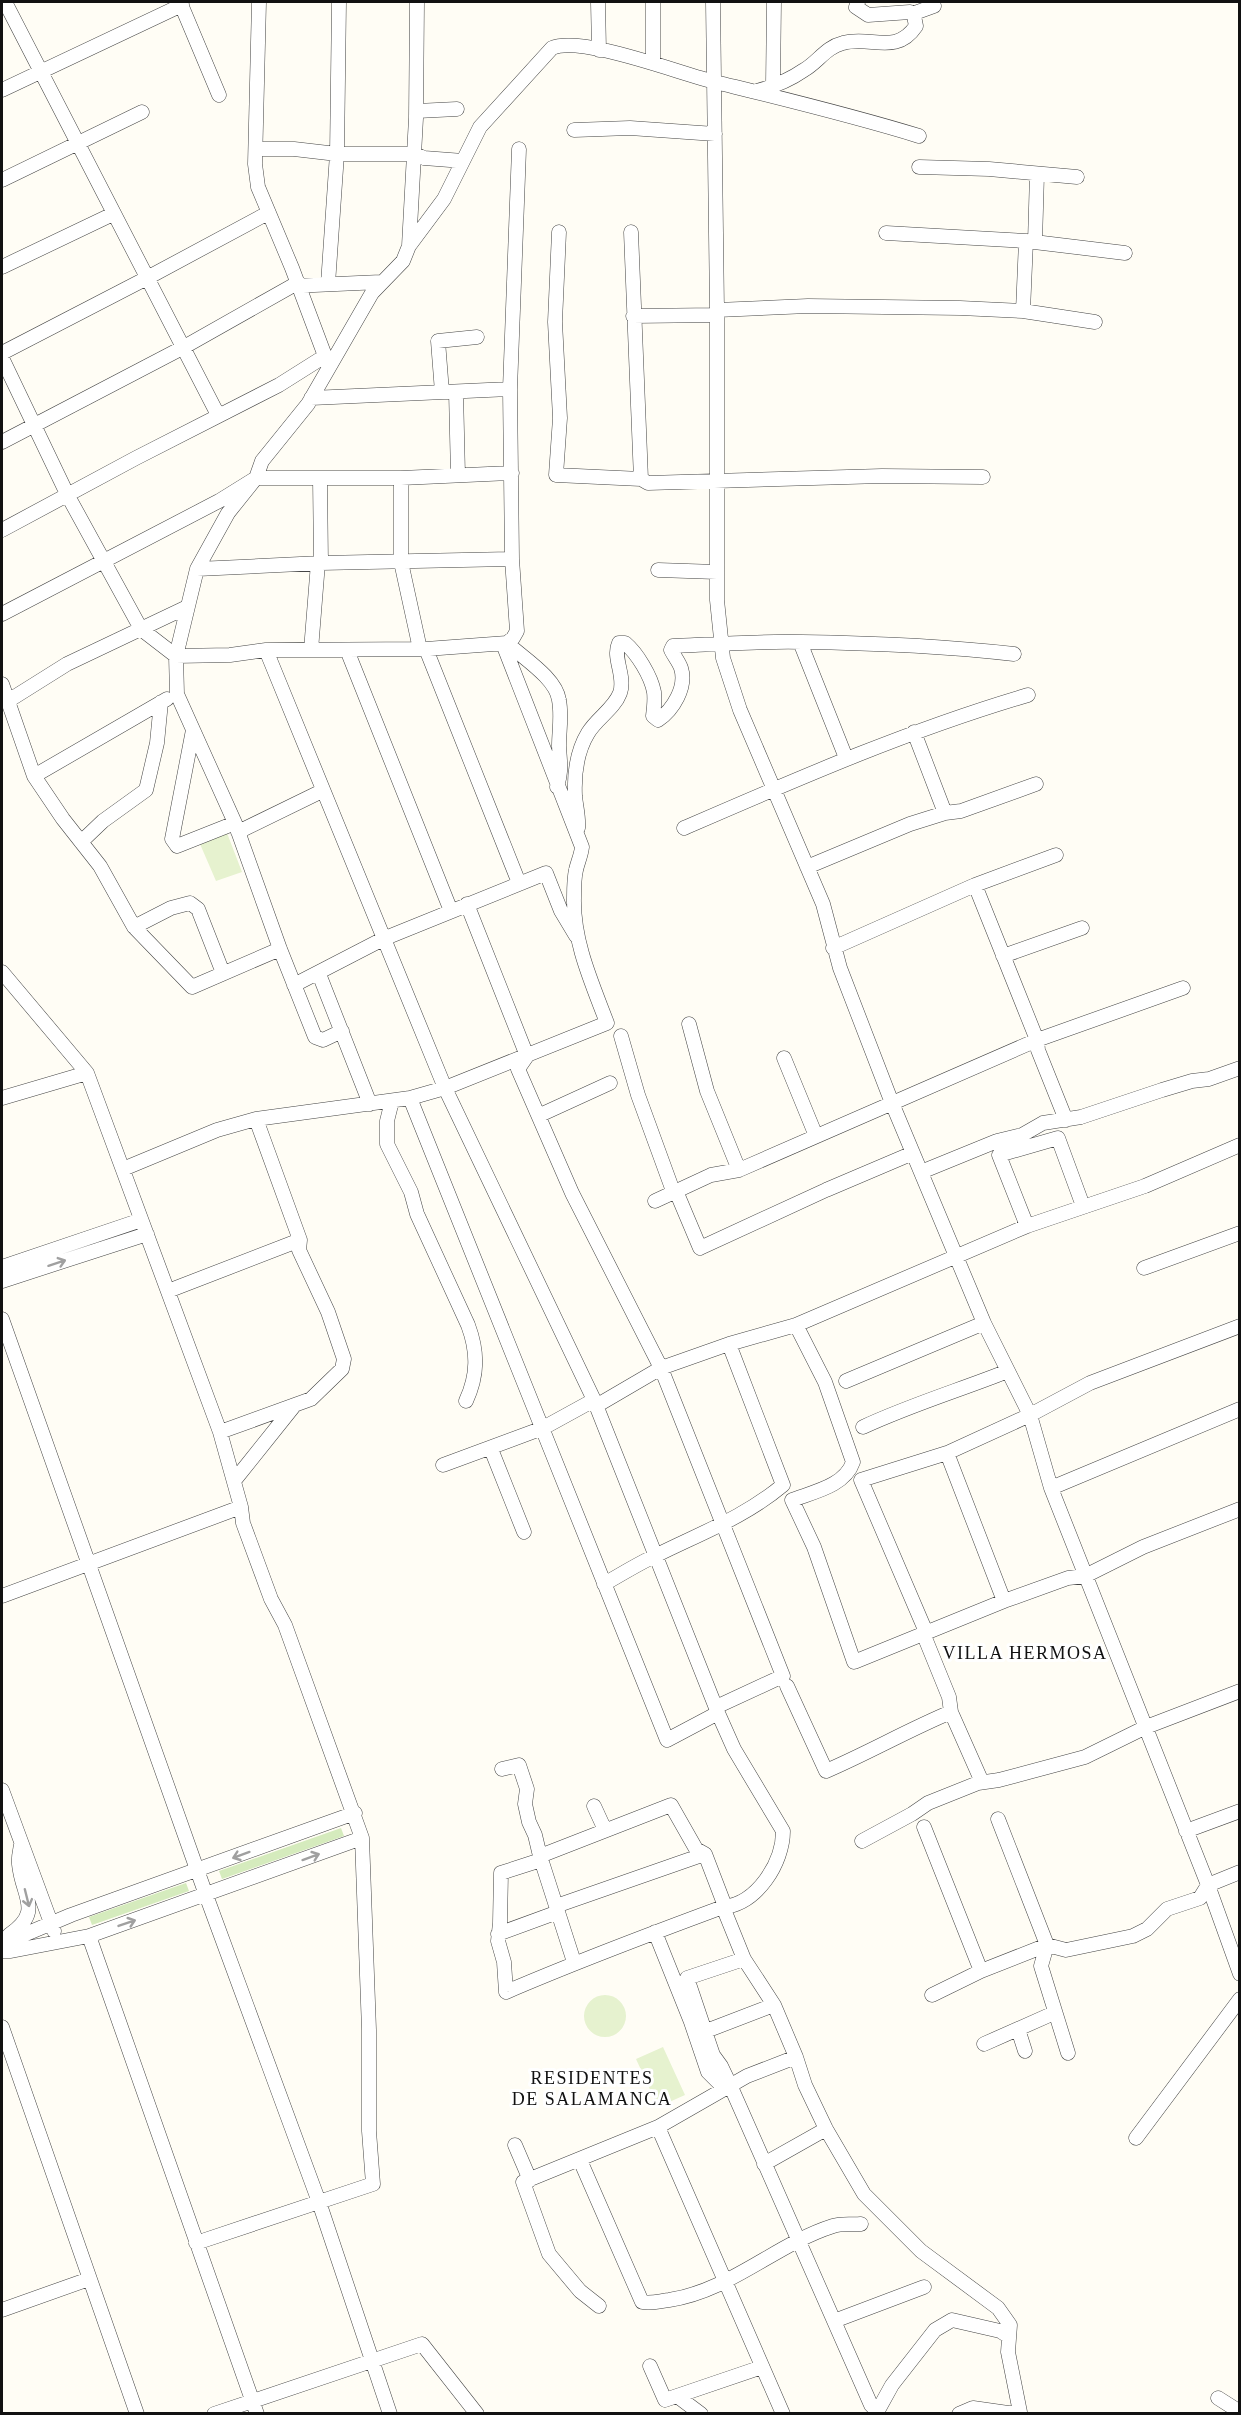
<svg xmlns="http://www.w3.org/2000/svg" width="1241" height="2415" viewBox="0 0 1241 2415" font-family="Georgia,serif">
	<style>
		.green { fill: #d5ebbd }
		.pitch { fill: #e6f2cf }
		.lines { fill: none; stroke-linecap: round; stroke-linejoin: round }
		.minor-casing { stroke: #444; stroke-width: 15 }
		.minor { stroke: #fff; stroke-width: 14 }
		.oneway { stroke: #a0a0a0 }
		.labels { text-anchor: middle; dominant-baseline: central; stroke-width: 6; stroke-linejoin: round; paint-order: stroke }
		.neighbourhood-label { font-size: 18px; letter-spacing: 1.5px; fill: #111; stroke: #fff }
	</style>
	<rect width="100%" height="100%" fill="#fffdf5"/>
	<!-- green -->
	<path class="green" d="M341,1828L344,1836L222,1879L219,1871Z
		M186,1883L189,1891L92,1925L89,1917Z"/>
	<!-- pitch -->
	<path class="pitch" d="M227,833L242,872L216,881L200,844Z
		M584 2016a21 21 0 1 1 42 0a21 21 0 1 1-42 0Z
		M663,2047L685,2095L658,2107L636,2059Z"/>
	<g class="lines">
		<defs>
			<path id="minor" d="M5,2L218,415
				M180,2L219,95
				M259,2L255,164L258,187L292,268L325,356L330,363
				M598,2L599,50
				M713,2L717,310V600L723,658L740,710L823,904L840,968L892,1103L984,1323L1030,1415L1051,1488L1208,1885L1240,1974
				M912,14L934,6
				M653,63V2
				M773,85L774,2
				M2,90L182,5
				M757,91C772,87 791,79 804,70C818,62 826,47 843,43C870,35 896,56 916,26L914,16L910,12L868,15L856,7L858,2
				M417,111L457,109
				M574,130L630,128L715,134
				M256,149H294L337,154H415L424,158L463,161
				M919,167L989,169L1077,177
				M2,180L142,112
				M559,232L555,322L560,418L556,475L641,479L648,483L882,476L983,477
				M631,232L641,479
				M886,233L1026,241L1125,253
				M1035,242L1037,174
				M409,246L416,118L417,2
				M2,267L113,214
				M328,284L337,154L339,2
				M717,310L808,306L960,308L1023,311L1095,322
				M1023,311L1026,241
				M633,316L717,315
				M2,353L147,278L268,213
				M2,358L68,496L141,629L176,656L230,655L266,650L426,649L507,643L513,638L517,631L512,559L510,389L519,149
				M442,392L438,341L477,337
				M456,392L458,475
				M311,398L510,389
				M2,442L184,347L292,286L381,282
				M320,478L321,563
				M401,478V562L420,649
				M2,530L136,458L279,385L325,356
				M197,569L321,563L512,559
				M658,570L717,572
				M2,614L219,501L256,478H401L512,473
				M800,642L846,758
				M507,643C523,658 556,678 559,700C562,716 559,731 559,746C560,764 562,770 557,787
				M426,649L519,883
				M266,650L445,1088L594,1400L718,1713L734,1749L783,1831C783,1863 757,1904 723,1907C650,1934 578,1961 506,1992L504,1962L498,1941L500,1923L501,1873L541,1860
				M311,650L318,563
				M347,650L451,911
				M2,684L34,776L63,819L100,866L134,927L192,987L280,949
				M8,701L67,664L187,607
				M193,730L172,839L177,846L235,823
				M914,732L945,813
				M34,776L167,699
				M578,828C579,817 576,807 575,796C574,774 577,751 588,733C597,718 614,709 620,693C626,676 612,658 619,643H625C637,653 651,676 654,692C655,699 654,708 653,716L658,720C673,710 687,687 681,668C679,662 674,656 671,650L673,646C716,644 759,641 802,642C873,643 943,646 1014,654
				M684,828C797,779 909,730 1028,695
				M238,832L322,791
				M81,842L103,821L146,790L157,743L161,702
				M807,867L910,824L945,813L961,811L1036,784
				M975,885L1037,1040L1038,1050L1066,1120
				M467,904L527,1056L518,1069L572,1193L661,1368L783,1676L716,1707
				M134,927L171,908L190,903L198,909L223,973
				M833,948L975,885L1056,855
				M1003,956L1082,928
				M2,972L87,1073L220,1432L241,1507L243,1523L271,1599L285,1625L362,1838L369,2030V2131L373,2184L196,2243
				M319,974L370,1104
				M294,985L383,939L546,873L561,911L576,936
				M689,1024L707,1091L739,1170
				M342,1031L323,1040L315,1037L280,949L235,823L177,694L176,656L197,569L228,513L256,478L262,461L308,404L372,293L403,261L409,246L444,199L480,127L552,48C581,35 681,74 715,82C784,99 851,115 919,136
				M621,1036L638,1095L673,1191
				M784,1058L816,1136
				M2,1098L87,1073
				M410,1098L667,1740L718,1713
				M392,1101L387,1121V1144L411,1192L417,1214L468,1325C478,1352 478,1375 466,1401
				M540,1115L610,1083
				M123,1169L217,1130L256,1119L410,1098L445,1088L607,1023C592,983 573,942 574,898C574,889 574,878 576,870C578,861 581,856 582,847L503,644
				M921,1172L997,1141L1022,1135L1043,1123L1081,1117L1162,1090L1192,1081L1209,1079L1240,1068
				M676,1191L700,1248L826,1190L913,1153
				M655,1201L711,1175L739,1170L1037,1040L1183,988
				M1027,1226L999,1155L1058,1138L1083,1206
				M2,1267L141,1220
				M1144,1268L1240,1233
				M2,1281L147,1234
				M168,1291L300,1240
				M2,1319L206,1895L319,2202L390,2414
				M796,1325L825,1382L853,1462C845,1486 813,1492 792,1500L814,1547L854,1662L1004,1601L1068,1578L1085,1576L1143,1547L1240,1509
				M846,1381L984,1323
				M596,1406L661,1368L729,1344L796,1325L1027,1226L1145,1186L1240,1145
				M863,1427C910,1405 960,1390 1008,1371
				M220,1432L311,1399L342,1369L344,1359L328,1312L299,1250L300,1240L256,1119
				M491,1449L524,1532
				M947,1453L1004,1601
				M443,1465L543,1428L594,1400
				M234,1481L294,1406
				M1051,1488L1240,1409
				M604,1584C622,1574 639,1563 657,1555C701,1533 745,1517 783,1485L729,1344
				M2,1596L241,1507
				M926,1632L861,1480L947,1453L1030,1415L1090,1383L1240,1326
				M923,1633L949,1697L951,1712L982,1782
				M787,1686L826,1771C868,1753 908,1730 951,1712
				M502,1769L519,1765L527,1789L525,1804L529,1822L535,1835L540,1856L574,1962
				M2,1790L54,1931
				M594,1806L605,1830
				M998,1819L1047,1945L1041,1966L1068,2053
				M924,1827L981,1971
				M1186,1831L1240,1811
				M862,1841L912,1814L928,1803L978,1783L999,1780L1085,1757L1146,1727L1240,1691
				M540,1856L671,1805L696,1849L705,1854L723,1901V1907L744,1959L774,2005L796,2057L805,2085L826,2129L864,2194L921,2251L998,2308L1010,2325L1008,2352L1020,2412L1008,2413L973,2408L959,2414
				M556,1906L705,1854
				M655,1932L691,2022L708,2072L721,2085L731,2087L871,2405L876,2410
				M498,1934L558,1912
				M9,1935C44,1911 22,1897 19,1864C18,1858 20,1851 21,1845
				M89,1936L257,2414
				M2,1944L71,1915L355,1813
				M2,1951H11L89,1936L362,1838
				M932,1995L981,1971L1047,1945L1066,1950L1133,1936L1147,1929L1167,1909L1200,1898L1208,1885L1240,1872
				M2,2027L137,2414
				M1018,2029L1025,2051
				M706,2031L774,2005
				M984,2044L1054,2013
				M731,2087L721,2066L713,2055L687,1978L744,1959
				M658,2127L783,2414
				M1136,2138L1240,1999
				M515,2145L530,2180
				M580,2160L642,2302C652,2304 659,2301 669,2300C730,2291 776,2244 833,2226C842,2223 852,2225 861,2224
				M764,2164L826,2129
				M599,2306L580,2291L549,2254L523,2182L658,2127L747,2076L796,2057
				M2,2310L89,2279
				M834,2321L924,2287
				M650,2366L665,2400L762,2367
				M677,2396L701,2414
				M1218,2398L1240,2412
				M214,2414L422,2344L477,2414
				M876,2414L892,2385L935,2330L952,2320L1000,2331L1008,2336"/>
		</defs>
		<!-- minor casing -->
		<use href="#minor" class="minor-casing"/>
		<!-- minor -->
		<use href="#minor" class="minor"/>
	</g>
	<!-- one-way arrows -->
	<defs><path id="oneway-shaft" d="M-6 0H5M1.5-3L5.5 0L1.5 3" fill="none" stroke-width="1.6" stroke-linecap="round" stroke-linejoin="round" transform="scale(1.5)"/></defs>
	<g class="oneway">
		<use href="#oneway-shaft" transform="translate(57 1263) rotate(-18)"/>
		<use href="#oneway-shaft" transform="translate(241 1855) rotate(160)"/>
		<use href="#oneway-shaft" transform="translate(311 1857) rotate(-20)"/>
		<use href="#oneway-shaft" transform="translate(27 1898) rotate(76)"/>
		<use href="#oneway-shaft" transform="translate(127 1923) rotate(-19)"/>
	</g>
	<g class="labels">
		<!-- neighbourhood labels -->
		<g class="neighbourhood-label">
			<text x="1025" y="1653">VILLA HERMOSA</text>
			<text x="592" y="2078">RESIDENTES<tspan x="592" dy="21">DE SALAMANCA</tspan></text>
		</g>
	</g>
	<!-- border -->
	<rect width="1241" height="2415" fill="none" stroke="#111111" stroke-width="6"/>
</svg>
